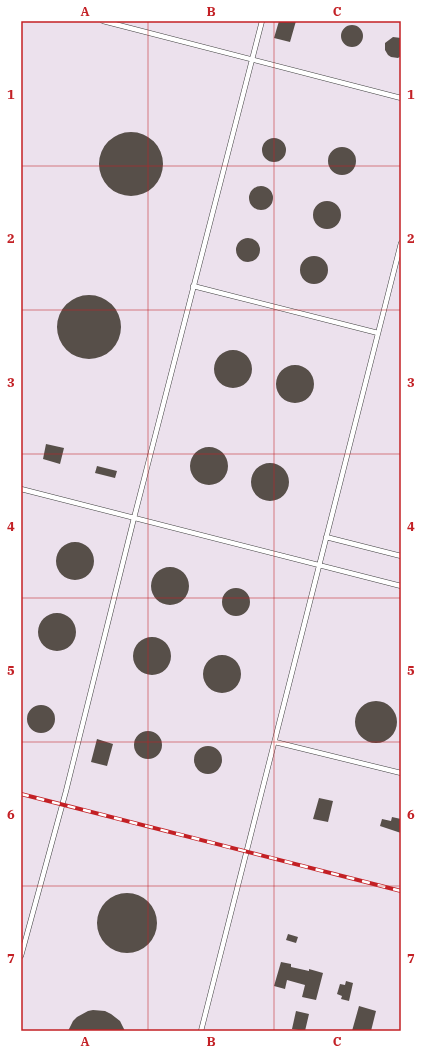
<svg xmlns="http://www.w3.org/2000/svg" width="422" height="1052" viewBox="0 0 422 1052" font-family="'IBM Plex Serif',serif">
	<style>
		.industrial { fill: #ece1ed }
		.building { fill: #574f49 }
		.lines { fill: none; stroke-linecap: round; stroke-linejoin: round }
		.lane-casing { stroke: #404040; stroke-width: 5.5 }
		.lane { stroke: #fff; stroke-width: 4.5 }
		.rail-casing { stroke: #c32025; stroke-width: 4 }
		.rail { stroke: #fff; stroke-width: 2.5; stroke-dasharray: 8; stroke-linecap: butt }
		.grid { fill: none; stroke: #c32025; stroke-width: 1; stroke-opacity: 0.55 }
		.neatline { fill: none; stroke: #c32025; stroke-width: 1.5 }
		.grid-label { font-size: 13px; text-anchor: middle; font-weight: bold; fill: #c32025 }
	</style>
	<rect width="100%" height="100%" fill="#fffcee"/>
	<!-- industrial -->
	<path class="industrial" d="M21,21H401V1031H21Z"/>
	<!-- building -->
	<path class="building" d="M279,21H296L290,42L274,38Z
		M341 36a11 11 0 1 1 22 0a11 11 0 1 1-22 0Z
		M393,37L401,38V56L398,58L391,57L388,55L385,50V43Z
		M99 164a32 32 0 1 1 64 0a32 32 0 1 1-64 0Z
		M262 150a12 12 0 1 1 24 0a12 12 0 1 1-24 0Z
		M328 161a14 14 0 1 1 28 0a14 14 0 1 1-28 0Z
		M249 198a12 12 0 1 1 24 0a12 12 0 1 1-24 0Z
		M313 215a14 14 0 1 1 28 0a14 14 0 1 1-28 0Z
		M236 250a12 12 0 1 1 24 0a12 12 0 1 1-24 0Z
		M300 270a14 14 0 1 1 28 0a14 14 0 1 1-28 0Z
		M57 327a32 32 0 1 1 64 0a32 32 0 1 1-64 0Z
		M214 369a19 19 0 1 1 38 0a19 19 0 1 1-38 0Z
		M276 384a19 19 0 1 1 38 0a19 19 0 1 1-38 0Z
		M46,444L64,448L60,464L43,459Z
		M190 466a19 19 0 1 1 38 0a19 19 0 1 1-38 0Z
		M251 482a19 19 0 1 1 38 0a19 19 0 1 1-38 0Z
		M97,466L117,471L115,478L95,473Z
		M56 561a19 19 0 1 1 38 0a19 19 0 1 1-38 0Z
		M151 586a19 19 0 1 1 38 0a19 19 0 1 1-38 0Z
		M222 602a14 14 0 1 1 28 0a14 14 0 1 1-28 0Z
		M38 632a19 19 0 1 1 38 0a19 19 0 1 1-38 0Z
		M133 656a19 19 0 1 1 38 0a19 19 0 1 1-38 0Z
		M203 674a19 19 0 1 1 38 0a19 19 0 1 1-38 0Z
		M355 722a21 21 0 1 1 42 0a21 21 0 1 1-42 0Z
		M27 719a14 14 0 1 1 28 0a14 14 0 1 1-28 0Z
		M134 745a14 14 0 1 1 28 0a14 14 0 1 1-28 0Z
		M97,739L113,744L107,766L91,762Z
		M194 760a14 14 0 1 1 28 0a14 14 0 1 1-28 0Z
		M319,798L333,801L328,822L313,819Z
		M392,817L401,819V833L380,826L382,819L391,821Z
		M97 923a30 30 0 1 1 60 0a30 30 0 1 1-60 0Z
		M288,934L298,937L296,943L286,940Z
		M281,962L291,964V967L309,971V969L323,973L316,1000L302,997L305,985L287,980L285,989L274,986Z
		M346,981L353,983L349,1001L341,999L342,996L337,994L340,984L345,985Z
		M359,1006L376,1011L371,1031H352Z
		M93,1010L105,1011L111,1014L120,1021L125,1031H68L73,1021L77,1017L88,1011Z
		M296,1011L309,1014L305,1031L292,1029Z"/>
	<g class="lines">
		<defs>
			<path id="lane" d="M103,21L401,98
				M193,286L378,333
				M21,489L401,586
				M326,537L401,556
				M275,742L401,773
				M21,956L66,791L134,518L262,21
				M201,1031C269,769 334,506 401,243"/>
		</defs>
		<!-- lane casing -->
		<use href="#lane" class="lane-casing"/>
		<!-- lane -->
		<use href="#lane" class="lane"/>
		<defs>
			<path id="rail" d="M21,794L401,891"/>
		</defs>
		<!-- rail casing -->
		<use href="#rail" class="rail-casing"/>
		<!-- rail -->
		<use href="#rail" class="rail"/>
	</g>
	<!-- grid -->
	<path class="grid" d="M148,21V1031M274,21V1031M21,166H401M21,310H401M21,454H401M21,598H401M21,742H401M21,886H401"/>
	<!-- border -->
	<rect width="422" height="1052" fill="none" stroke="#ffffff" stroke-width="44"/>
	<rect x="22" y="22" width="378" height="1008" class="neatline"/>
	<g class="grid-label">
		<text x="85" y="16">A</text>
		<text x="211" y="16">B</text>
		<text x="337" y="16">C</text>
		<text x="11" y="99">1</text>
		<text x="411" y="99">1</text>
		<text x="11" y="243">2</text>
		<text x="411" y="243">2</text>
		<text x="11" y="387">3</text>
		<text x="411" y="387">3</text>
		<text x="11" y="531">4</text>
		<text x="411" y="531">4</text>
		<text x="11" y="675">5</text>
		<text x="411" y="675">5</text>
		<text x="11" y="819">6</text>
		<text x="411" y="819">6</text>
		<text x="11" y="963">7</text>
		<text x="411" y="963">7</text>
		<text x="85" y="1046">A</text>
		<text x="211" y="1046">B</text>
		<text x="337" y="1046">C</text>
	</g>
</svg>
